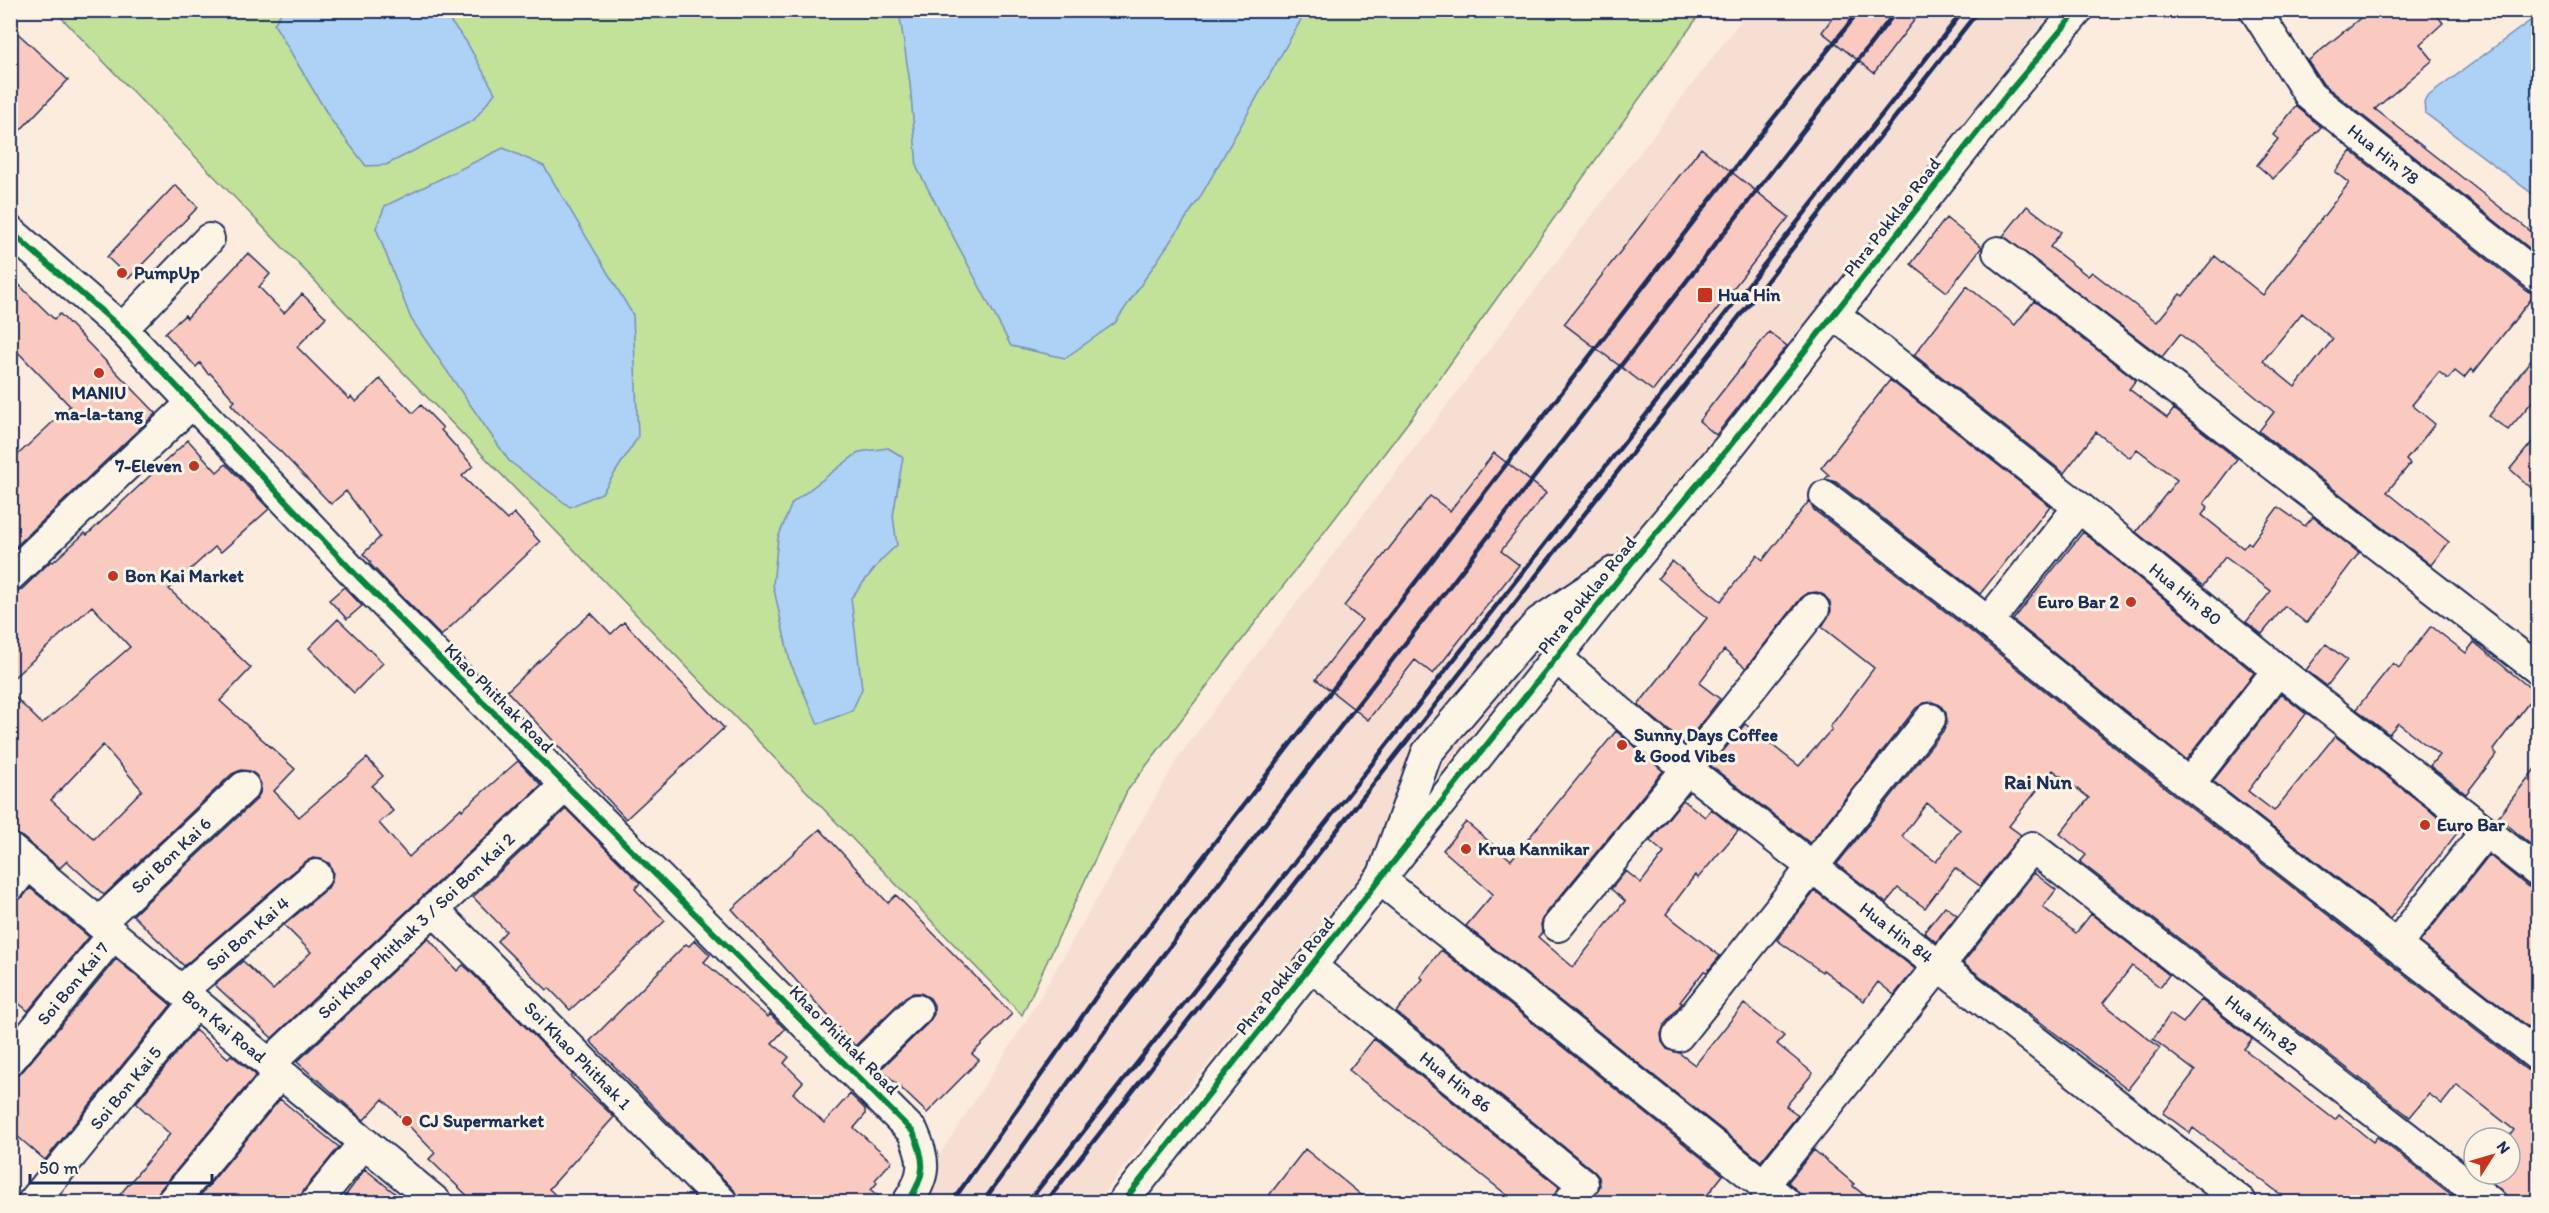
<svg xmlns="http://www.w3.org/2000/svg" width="2549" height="1213" viewBox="0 0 2549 1213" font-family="Itim,sans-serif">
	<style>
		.built { fill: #f7ded3 }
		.green { fill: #c2e199; stroke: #6e887c; stroke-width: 1.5 }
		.water { fill: #aed1f6; stroke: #7390b9; stroke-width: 1.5 }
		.building { fill: #facac1; stroke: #1b2f5e; stroke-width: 1.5; fill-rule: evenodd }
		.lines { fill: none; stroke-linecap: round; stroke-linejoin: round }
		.minor-casing { stroke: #1b2f5e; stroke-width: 34 }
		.minor { stroke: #fcf5e5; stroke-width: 30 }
		.rail { stroke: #1b2f5e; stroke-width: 4.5 }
		.cycleway-casing { stroke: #fcf5e5; stroke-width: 10 }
		.cycleway { stroke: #00873e; stroke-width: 6 }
		.poi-dot { fill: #c8321e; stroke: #fcf5e5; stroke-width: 2 }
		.labels { text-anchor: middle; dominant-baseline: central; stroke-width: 6; stroke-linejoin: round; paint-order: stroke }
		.street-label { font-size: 18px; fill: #1b2f5e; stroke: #fcf5e5 }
		.poi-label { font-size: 18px; font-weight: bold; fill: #1b2f5e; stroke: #fcf5e5; text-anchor: start }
		.neighbourhood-label { font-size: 20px; font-weight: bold; fill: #1b2f5e; stroke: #fcf5e5 }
	</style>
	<rect width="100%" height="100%" fill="#fcecde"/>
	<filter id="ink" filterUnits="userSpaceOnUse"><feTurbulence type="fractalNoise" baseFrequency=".0167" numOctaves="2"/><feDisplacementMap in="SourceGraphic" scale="12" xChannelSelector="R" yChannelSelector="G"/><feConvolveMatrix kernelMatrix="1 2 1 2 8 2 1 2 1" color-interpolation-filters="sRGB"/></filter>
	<g filter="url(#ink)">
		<!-- built -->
		<path class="built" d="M1748,11H2052L1700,456L1096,1202H909L1026,1021L1179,756Z"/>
		<!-- green -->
		<path class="green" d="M55,11H1702L1412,417L1127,791L1022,1015Z"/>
		<!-- water -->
		<path class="water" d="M283,10L442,11L466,41L495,93L474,120L386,165L366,166L331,120L274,24Z
			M899,11V10L1306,11L1199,199L1115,323L1065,358L1011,346L917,168L910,83Z
			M2538,15V198L2425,113L2424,102L2427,97Z
			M503,148L544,166L633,315L638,437L602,493L570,507L509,461L411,319L376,228L385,206Z
			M888,448L903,457L893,516L897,545L882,559L851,598L862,689L852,711L818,724L790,662L773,585L778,538L792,503L859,452Z"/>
		<!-- building -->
		<path class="building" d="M1838,10H1922L1874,73L1822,32Z
			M2370,10H2433L2443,23L2420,44L2433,60L2375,109L2538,237V255L2323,84L2308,61Z
			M10,26L68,80L10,141Z
			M2296,106L2321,127L2273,179L2257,165L2278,139L2273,135Z
			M1701,148L1789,217L1653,391L1564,324Z
			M2351,151L2527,291L2535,294L2474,372L2471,369L2464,378L2455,371L2448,379L2439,372L2412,405L2435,424L2406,460L2410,464L2387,492L2449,542L2431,565L2259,431L2274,412L2180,334L2162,357L2003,236L2027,206L2061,232L2050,247L2088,276L2092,272L2157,322L2180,294L2183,296L2215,256L2263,295L2349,183L2335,172ZM2302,313L2333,339L2295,387L2263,361Z
			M175,185L198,207L129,278L107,257Z
			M1946,218L1982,247L1947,292L1911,264Z
			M248,253L270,274L259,287L284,313L302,294L326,317L297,347L349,399L351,397L356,402L380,379L413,413L421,405L443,428L441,430L473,466L462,476L507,520L514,513L540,542L441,636L369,563L371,562L363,554L380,537L346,491L331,504L281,452L252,427L231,404L235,401L210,373L208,374L200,363L196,367L165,333L185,315L187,318Z
			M10,276L54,319L60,314L156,413L10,552V462L70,406L10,344Z
			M1967,286L2015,325L2034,301L2136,380L2129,389L2167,418L2174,409L2237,459L2204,503L2208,507L2202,515L2243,548L2248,542L2251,544L2278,507L2305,526L2313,517L2359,553L2306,623L2285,606L2262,634L2246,622L2271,591L2225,557L2203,586L2136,532L2177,480L2137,449L2130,458L2096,432L2064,473L1914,355Z
			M1769,332L1787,346L1716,435L1699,421Z
			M2538,350V395L2508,430L2489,416Z
			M1890,380L2050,506L1980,594L1836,482L1825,479L1829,475L1821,468Z
			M2538,435V494L2510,469Z
			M188,440L217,472L226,464L269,509L221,552L215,547L169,589L251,668L220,701L295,769L274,791L299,817L367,758L383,776L372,786L393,811L379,823L409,857L461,808L462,810L518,761L541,785L272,1038L215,985L243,961L273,990L311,952L284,925L328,888L332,880L333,872L329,863L321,859L313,858L305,862L184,966L133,915L256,800L260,793L261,784L256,775L250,771L241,770L232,774L104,895L67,861L60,868L21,836L10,832V692L42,724L130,647L92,606L10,681V593L22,589L51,561L53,562L85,533L87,535ZM103,745L142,790L94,839L51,800Z
			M1494,453L1546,493L1501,551L1519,565L1433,674L1415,660L1368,720L1316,679L1362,620L1344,606L1430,496L1450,511Z
			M1809,501L1814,510L1977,636L2178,798L2527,1070L2538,1073V1203H2507L2506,1195L2492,1182L2495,1178L2489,1174H2510V1138H2508L2514,1130L2457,1085L2442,1104L2429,1094L2410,1117L2080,862L2086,855L2060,834L2089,798L2053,770L2009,826L2021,835L1980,886L1955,868L1925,908L1898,888L1886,903L1837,864L1944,730L1947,722L1946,713L1940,705L1932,702L1924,703L1916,708L1810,843L1711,766L1745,724L1799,766L1832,729L1830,727L1874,668L1822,627L1831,611L1830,602L1824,595L1817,592L1808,593L1801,598L1746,668L1724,650L1699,683L1720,699L1685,744L1638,705L1707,618L1658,578L1672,561L1721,601L1757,555L1763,560ZM1927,803L1960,830L1936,862L1902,836Z
			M2083,532L2254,673L2186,760L2013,620Z
			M344,587L362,606L347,619L329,600Z
			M591,613L611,634L624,622L724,728L626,819L507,691Z
			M338,619L383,663L354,693L309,648Z
			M2431,626L2466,653L2474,642L2536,693L2493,750L2497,754L2466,794L2430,766L2439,755L2398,723L2389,734L2356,709L2393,663L2399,668Z
			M2326,644L2347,660L2327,686L2306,670Z
			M2281,694L2306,714L2248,791L2274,811L2335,736L2458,832L2390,919L2213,781Z
			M1616,731L1663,771L1545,915L1541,924L1542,933L1538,937L1573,967L1625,901L1611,889L1626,871L1641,883L1664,853L1650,841L1683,800L1705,817L1711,809L1738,831L1698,878L1695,875L1666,914L1720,956L1707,972L1704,971L1680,1002L1682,1003L1664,1025L1661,1034L1662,1042L1667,1049L1679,1053L1695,1065L1744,1004L1784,1036L1777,1044L1813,1073L1786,1106L1798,1115L1761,1161L1466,926L1493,894L1443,850L1466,822L1511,860Z
			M2538,765V833L2530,844L2498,817Z
			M566,809L640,883L635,889L665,921L570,1010L549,988L547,990L497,941L506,931L473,897Z
			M820,829L888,903L896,895L1012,1014L972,1054L979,1060L927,1113L881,1069L929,1022L934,1014V1005L930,998L921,993H912L905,997L855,1046L732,909Z
			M2489,855L2527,886L2538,891V1035L2420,942Z
			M2034,873L2056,890L2043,907L2076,933L2091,914L2169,975L2160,987L2132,966L2103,1003L2160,1048L2128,1089L1963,963Z
			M30,888L89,937L28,1011L10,996V903L23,897Z
			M1815,891L1915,969L1894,995L1878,982L1864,1001L1823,970L1822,972L1777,940Z
			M1945,906L1957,915L1936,942L1924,932Z
			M428,938L457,971L463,965L470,971L573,1075L571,1077L614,1117L549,1189L564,1203H475L429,1159L435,1153L383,1099L364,1120L297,1062Z
			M695,940L710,955L704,962L768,1017L770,1014L785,1029L772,1043L789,1057L784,1063L803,1082L793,1093L824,1123L850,1094L865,1109V1115L854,1128L892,1161L875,1180L877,1183L871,1190L887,1203H739L734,1190L590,1041L686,944L689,946Z
			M1441,950L1723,1175L1701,1203H1590L1600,1186L1599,1177L1594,1171L1396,1012L1423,979L1420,977Z
			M116,959L171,1005L45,1160L10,1130V1077L23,1071Z
			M2201,1000L2252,1039L2244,1049L2335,1120L2339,1115L2373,1142L2377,1137L2462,1203H2292L2193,1128L2190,1133L2163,1113L2195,1071L2153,1039L2170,1014L2183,1023Z
			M195,1030L228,1058L231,1055L256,1075L159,1191L155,1203H113L170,1134L136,1103Z
			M1374,1039L1559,1187L1552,1203H1517L1349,1070Z
			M280,1099L339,1147L303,1191L299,1203H194Z
			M1305,1149L1371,1203H1263Z
			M1814,1150L1854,1184L1853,1186L1874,1203L1802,1202L1801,1195L1788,1182Z
			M365,1169L407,1203H340Z"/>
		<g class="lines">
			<defs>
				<g id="minor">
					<path id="s1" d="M2255,10L2310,96L2538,277"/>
					<path d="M10,231L122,329L361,580L913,1132C926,1161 926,1175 908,1202"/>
					<path d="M1998,252L2538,669"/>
					<path id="s2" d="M1835,315L2079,507L2278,670L2538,872"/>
					<path d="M122,329L209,239"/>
					<path d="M1825,496L1988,622L2189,784L2538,1056"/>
					<path d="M1614,572L1539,622L1427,753L1381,880L1785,1202"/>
					<path d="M10,576L192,403"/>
					<path d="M1988,622L2079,507"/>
					<path id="s3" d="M1556,657L1687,769L2241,1202"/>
					<path d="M2189,784L2278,670"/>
					<path id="s4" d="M10,849L436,1202"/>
					<path d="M10,886L28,864"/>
					<path id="s5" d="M433,909L722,1202"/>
					<path id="s6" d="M99,923L244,787"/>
					<path d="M1558,926L1687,769L1814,609"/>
					<path d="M2396,945L2486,831"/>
					<path id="s7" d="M1312,967L1583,1184L1569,1202"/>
					<path id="s8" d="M181,991L316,875"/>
					<path d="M1678,1036L1930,719"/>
					<path id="s9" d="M10,1060L113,935"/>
					<path id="s10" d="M269,1064L565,786"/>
					<path d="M854,1071L917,1010"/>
					<path id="s11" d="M1763,1186L1939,966L2032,847L2490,1202"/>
					<path id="s12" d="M33,1202L195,1003"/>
					<path d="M172,1202L280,1073"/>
					<path d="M316,1202L364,1143"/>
					<path d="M1123,1202L1637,556L1729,447L2006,96L2078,10"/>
				</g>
			</defs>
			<!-- minor casing -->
			<use href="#minor" class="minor-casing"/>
			<!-- minor -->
			<use href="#minor" class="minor"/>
			<!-- rail -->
			<path class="rail" d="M952,1202L1100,991L1768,125L1860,10
				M983,1202L1115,1017L1897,10
				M1028,1202L1964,10
				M1046,1202L1979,10"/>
			<defs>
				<path id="cycleway" d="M10,231L122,329L361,580L913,1132C926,1161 926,1175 908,1202
					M1123,1202L1637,556L1729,447L2006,96L2078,10"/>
			</defs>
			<!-- cycleway casing -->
			<use href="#cycleway" class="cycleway-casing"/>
			<!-- cycleway -->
			<use href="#cycleway" class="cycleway"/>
		</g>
	</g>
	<!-- markers -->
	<g class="poi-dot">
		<circle cx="122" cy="273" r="6"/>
		<rect x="1697" y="287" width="16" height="16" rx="3"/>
		<circle cx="99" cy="373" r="6"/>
		<circle cx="194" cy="466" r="6"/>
		<circle cx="113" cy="576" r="6"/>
		<circle cx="2131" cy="602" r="6"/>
		<circle cx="1622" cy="745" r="6"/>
		<circle cx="2425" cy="825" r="6"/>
		<circle cx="1466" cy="849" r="6"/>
		<circle cx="407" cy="1121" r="6"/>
	</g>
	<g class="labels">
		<!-- street labels -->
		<g class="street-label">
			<text stroke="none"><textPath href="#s1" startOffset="196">Hua Hin 78</textPath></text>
			<text transform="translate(1892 217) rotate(-52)">Phra Pokklao Road</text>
			<text transform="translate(1587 595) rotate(-51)">Phra Pokklao Road</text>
			<text stroke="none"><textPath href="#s2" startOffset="448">Hua Hin 80</textPath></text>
			<text transform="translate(499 698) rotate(45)">Khao Phithak Road</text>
			<text stroke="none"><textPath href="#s6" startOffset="99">Soi Bon Kai 6</textPath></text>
			<text stroke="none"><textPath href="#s10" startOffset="202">Soi Khao Phithak 3 / Soi Bon Kai 2</textPath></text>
			<text stroke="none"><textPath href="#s3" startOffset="438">Hua Hin 84</textPath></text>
			<text stroke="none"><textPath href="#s8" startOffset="88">Soi Bon Kai 4</textPath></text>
			<text transform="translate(1285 976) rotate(-51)">Phra Pokklao Road</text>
			<text stroke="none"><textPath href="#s9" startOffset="99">Soi Bon Kai 7</textPath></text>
			<text stroke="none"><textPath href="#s11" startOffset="723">Hua Hin 82</textPath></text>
			<text stroke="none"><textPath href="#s4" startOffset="278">Bon Kai Road</textPath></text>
			<text transform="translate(844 1040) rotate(45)">Khao Phithak Road</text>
			<text stroke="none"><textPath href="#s5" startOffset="206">Soi Khao Phithak 1</textPath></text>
			<text stroke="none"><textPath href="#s7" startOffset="184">Hua Hin 86</textPath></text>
			<text stroke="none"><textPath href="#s12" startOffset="147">Soi Bon Kai 5</textPath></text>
		</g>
		<!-- poi labels -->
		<g class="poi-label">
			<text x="134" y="273">PumpUp</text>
			<text x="1718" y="295">Hua Hin</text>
			<text x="99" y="393" text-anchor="middle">MANIU<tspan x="99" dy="21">ma-la-tang</tspan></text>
			<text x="182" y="466" text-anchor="end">7-Eleven</text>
			<text x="125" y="576">Bon Kai Market</text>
			<text x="2119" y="602" text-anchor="end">Euro Bar 2</text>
			<text x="1634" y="735">Sunny Days Coffee<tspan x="1634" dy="21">&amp; Good Vibes</tspan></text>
			<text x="2437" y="825">Euro Bar</text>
			<text x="1478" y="849">Krua Kannikar</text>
			<text x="419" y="1121">CJ Supermarket</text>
		</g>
		<!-- neighbourhood labels -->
		<g class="neighbourhood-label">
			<text x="2038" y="782">Rai Nun</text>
		</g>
	</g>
	<!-- margin -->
	<rect width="2549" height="1213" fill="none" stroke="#fcf5e5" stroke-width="36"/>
	<rect x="18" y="18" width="2513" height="1177" fill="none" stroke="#1b2f5e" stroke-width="2" filter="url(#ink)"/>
	<!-- north arrow -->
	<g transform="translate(2492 1156) rotate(53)"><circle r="28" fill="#fcf5e5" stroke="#a2a6af" stroke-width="1.5"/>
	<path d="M0-4.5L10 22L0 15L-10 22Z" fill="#c8321e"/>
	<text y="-9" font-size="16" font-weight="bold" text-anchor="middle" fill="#1b2f5e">N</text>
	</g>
	<!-- scale -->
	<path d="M30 1174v9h182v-9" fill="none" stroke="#1b2f5e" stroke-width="3"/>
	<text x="39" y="1174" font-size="18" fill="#1b2f5e" stroke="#fcf5e5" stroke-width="4.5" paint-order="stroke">50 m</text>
</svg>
